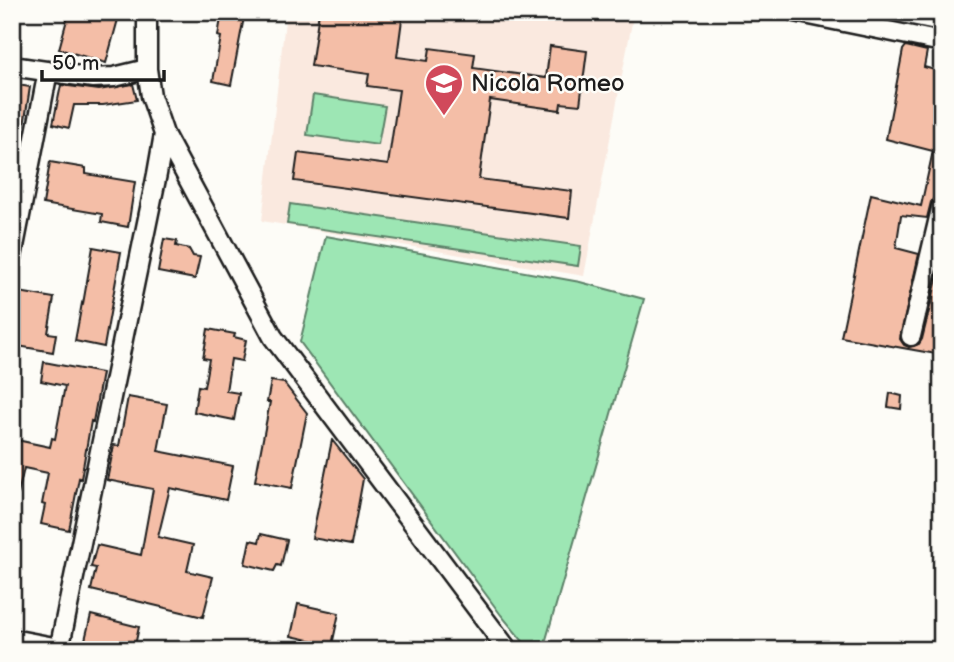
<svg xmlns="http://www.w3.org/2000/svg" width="954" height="662" viewBox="0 0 954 662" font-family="'Balsamiq Sans',sans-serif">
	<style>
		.built { fill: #fae9df }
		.green { fill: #9de6b4; stroke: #5c8168; stroke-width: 2 }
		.building { fill: #f4bea7; stroke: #1c1c1c; stroke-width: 2 }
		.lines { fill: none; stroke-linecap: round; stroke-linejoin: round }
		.minor-casing { stroke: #1c1c1c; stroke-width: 23 }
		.minor { stroke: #fdfcf7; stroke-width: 18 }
		.labels { text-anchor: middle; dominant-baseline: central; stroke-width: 5; stroke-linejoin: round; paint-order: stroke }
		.poi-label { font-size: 24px; fill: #1c1c1c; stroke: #fdfcf7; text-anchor: start }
	</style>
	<rect width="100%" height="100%" fill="#fdfcf7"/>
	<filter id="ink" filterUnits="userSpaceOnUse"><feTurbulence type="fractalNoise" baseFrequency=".0143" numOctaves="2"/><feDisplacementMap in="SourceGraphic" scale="14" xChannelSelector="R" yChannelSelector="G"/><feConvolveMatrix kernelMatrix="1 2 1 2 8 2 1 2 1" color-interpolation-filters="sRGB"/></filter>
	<g filter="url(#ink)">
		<!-- built -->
		<path class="built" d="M286,12H634L584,276L262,221Z"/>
		<!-- green -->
		<path class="green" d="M313,95L385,106L378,145L307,135Z
			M290,204L581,246L578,266L287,224Z
			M326,236L580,282L644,299L543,650H530L501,615L300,342Z"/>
		<!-- building -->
		<path class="building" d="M69,12H120L106,63L59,49Z
			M222,12H245L231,85L213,81L221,37L218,36Z
			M319,12H403L397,57L428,61L430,48L475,54L473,68L546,78L550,46L587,51L580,105L561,103L560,110L490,100L479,179L572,191L569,218L294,181L298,153L388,165L399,90L367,86L369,74L311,66Z
			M906,46L927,51L924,67L942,72V175L937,195L931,202L927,218L901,215L896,248L919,254L900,339L904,345L909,347L919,344L922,339L942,259V355L841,337L871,194L921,206L933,151L886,139L903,50Z
			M12,84L30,87L24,126L12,124Z
			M133,84L137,100L103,105H74L69,128L53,124L61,85L99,90Z
			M12,152L20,154L13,192H12Z
			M50,162L86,168V174L135,182L128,227L101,222L102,214L43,204Z
			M164,239L177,241L176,246L189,249L193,256L200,257L195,279L158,272Z
			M93,247L121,252L104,347L75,341L82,303L83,304Z
			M19,292L54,298L48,333L56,334L53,352L12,345V328Z
			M208,329L235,334L234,337L246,340L242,361L231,359L226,391L239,393L234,420L194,412L198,386L204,387L209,359L203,358Z
			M44,362L102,373L93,422L91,421L81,479L79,478L69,530L41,524L45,505L42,504L48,473L24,468L18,494L12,493V439L50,447L52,438L55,439L65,386L41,381Z
			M271,381L284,383L307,413L292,488L255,481L270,402H267Z
			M890,393L902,396L901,409L888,407Z
			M128,397L167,404L158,451L233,466L226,500L170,488L158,537L193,545L187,571L213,577L203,617L91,590L96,568L91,567L97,545L141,555L153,489L107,480L114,445L119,446Z
			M332,440L363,479L351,545L312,538Z
			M261,534L287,540L281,566L277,565L274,571L245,564L250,540L259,542Z
			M298,604L339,613L332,645L291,636Z
			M91,615L139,627L134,650H108L84,644Z"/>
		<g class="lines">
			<defs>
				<path id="minor" d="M147,12V69L151,96L164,134L273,337L508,650
					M795,12L942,42
					M12,66L93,78L114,77L147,69
					M12,257L48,71
					M911,336L942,205
					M12,639L59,648
					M59,650L157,174L164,134"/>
			</defs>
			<!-- minor casing -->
			<use href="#minor" class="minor-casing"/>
			<!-- minor -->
			<use href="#minor" class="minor"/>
		</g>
	</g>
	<!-- icons -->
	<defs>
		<symbol id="school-pin" viewBox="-11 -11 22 30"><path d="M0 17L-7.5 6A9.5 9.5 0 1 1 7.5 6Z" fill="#d1495b" stroke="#fdfcf7"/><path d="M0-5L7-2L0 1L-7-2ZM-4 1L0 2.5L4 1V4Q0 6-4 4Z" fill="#fff"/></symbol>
	</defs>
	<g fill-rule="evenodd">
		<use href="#school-pin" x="422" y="61" width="44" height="60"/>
	</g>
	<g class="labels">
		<!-- poi labels -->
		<g class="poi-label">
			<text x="471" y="83">Nicola Romeo</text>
		</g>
	</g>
	<!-- margin -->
	<rect width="954" height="662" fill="none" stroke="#fdfcf7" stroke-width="42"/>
	<rect x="21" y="21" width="912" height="620" fill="none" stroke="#1c1c1c" stroke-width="2.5" filter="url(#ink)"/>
	<!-- scale -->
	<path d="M42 70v10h122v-10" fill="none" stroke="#1c1c1c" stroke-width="3.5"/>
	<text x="52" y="70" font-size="21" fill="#1c1c1c" stroke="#fdfcf7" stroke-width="5" paint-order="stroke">50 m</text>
</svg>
